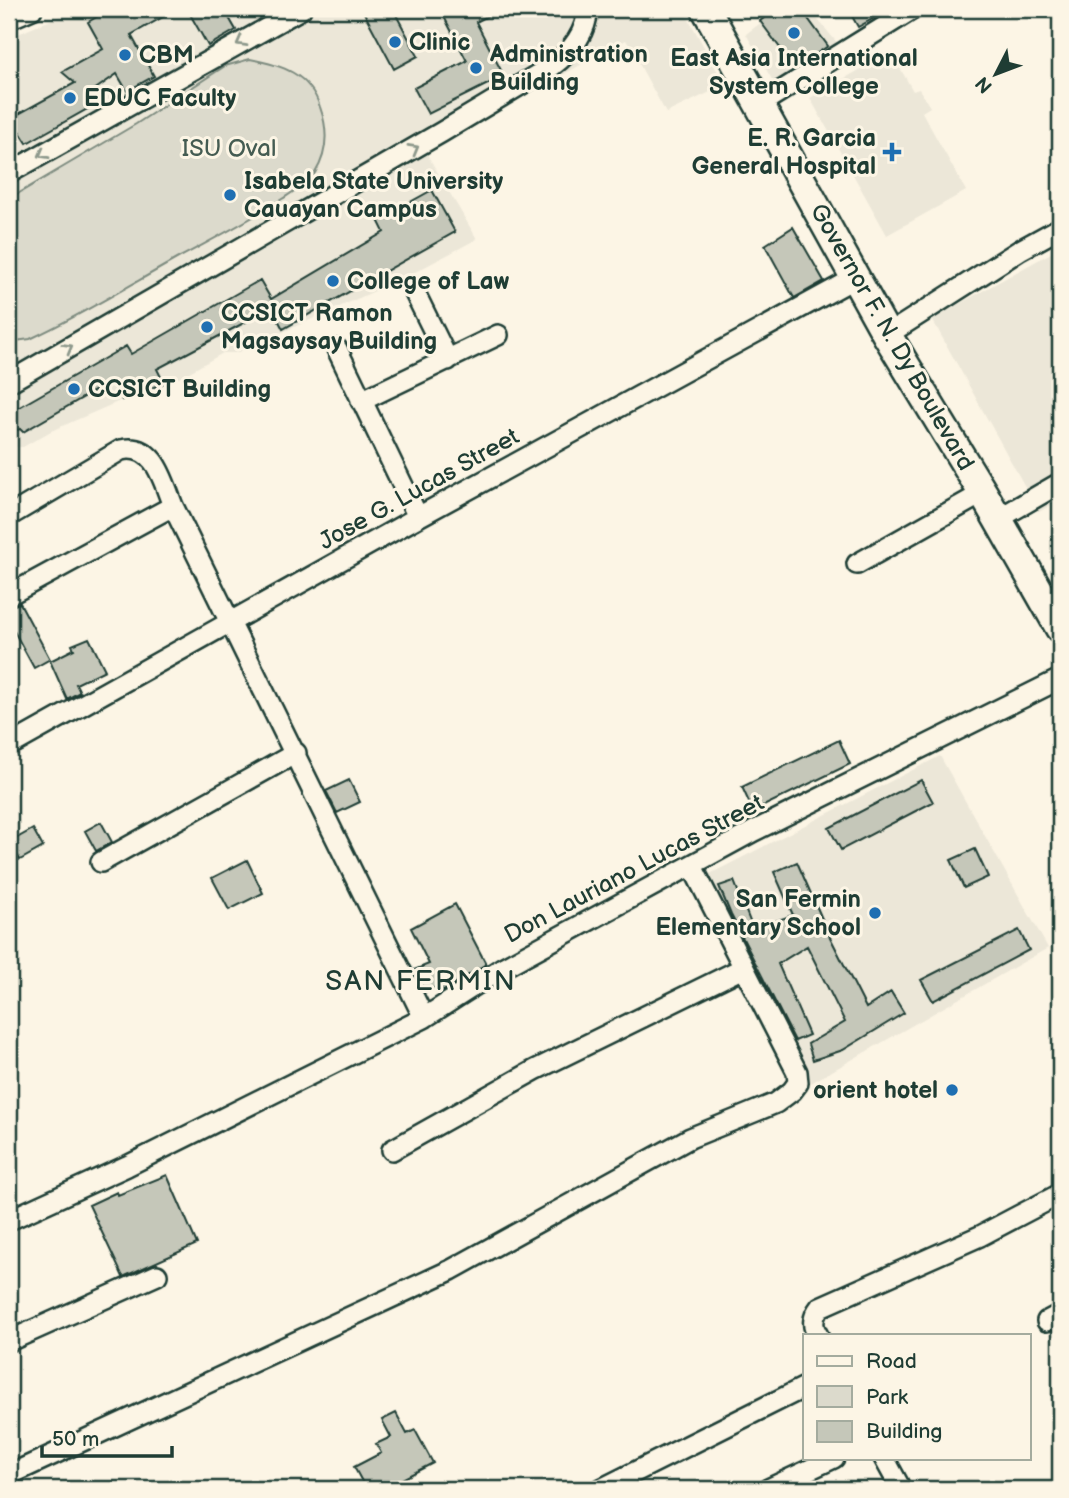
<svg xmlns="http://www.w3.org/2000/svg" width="1069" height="1498" viewBox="0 0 1069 1498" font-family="'Balsamiq Sans',sans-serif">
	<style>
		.built { fill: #ece7d8 }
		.green { fill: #dcdacc; stroke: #7e8c80; stroke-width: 2 }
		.building { fill: #c5c7b9; stroke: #1f3d34; stroke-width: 2 }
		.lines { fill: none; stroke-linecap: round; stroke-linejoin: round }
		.minor-casing { stroke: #1f3d34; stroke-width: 24 }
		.highway-casing { stroke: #1f3d34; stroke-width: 33 }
		.minor { stroke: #fcf5e5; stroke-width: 19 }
		.highway { stroke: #fcf5e5; stroke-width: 28 }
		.oneway { stroke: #8e998c }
		.poi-dot { fill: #1f6fb2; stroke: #fcf5e5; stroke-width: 2.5 }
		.labels { text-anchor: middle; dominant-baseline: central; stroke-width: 6; stroke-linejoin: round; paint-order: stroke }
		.poi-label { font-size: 24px; font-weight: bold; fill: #1f3d34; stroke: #fcf5e5; text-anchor: start }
		.park-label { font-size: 24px; fill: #455c52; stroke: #fcf5e5 }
		.street-label { font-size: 24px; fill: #1f3d34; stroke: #fcf5e5 }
		.quarter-label { font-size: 28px; letter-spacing: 2px; fill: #1f3d34; stroke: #fcf5e5 }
	</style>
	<rect width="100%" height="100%" fill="#fcf5e5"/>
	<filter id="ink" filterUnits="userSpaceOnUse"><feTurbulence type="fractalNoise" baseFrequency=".0143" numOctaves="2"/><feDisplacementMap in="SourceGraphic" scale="14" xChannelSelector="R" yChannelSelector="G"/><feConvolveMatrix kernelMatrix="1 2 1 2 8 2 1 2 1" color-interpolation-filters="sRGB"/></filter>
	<g filter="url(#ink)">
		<!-- built -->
		<path class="built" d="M76,9H683L725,85L666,113L626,40L425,151L477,239L404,278L236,353H223L179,378L152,387L51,431L23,447H9V38Z
			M779,9H809L839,45L775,85L746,34Z
			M891,52L913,91L919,89L930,107L922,112L966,191L887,235L810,98Z
			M1060,248V500L1039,512L932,319Z
			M940,756L1048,948L811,1083L704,877Z"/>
		<!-- green -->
		<path class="green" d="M250,59C281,65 309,73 320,107C328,129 328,152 315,173C307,184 293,192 282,199C249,221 215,238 180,257C130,285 82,315 30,339L15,341L9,340V199L136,124L225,66Z"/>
		<!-- building -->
		<path class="building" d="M110,9H177L131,35L154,76L127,91L117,74L90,93L96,104L27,143L11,118L75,83L62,72L103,49L88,22Z
			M187,9H224L236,30L208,46Z
			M362,9H393L418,56L394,69Z
			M440,9H501L476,22L504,76L428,114L414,88L467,61Z
			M776,9H801L828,46L795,68L760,21Z
			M848,9H890L858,27Z
			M432,190L455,232L283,329L272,308L157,369L164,383L122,400L112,381L23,432L20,429L9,433V413L126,346L131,354L260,280L271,299L384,232L378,220Z
			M793,227L824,281L794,298L765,245Z
			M20,603L50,659L34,668L9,622V607Z
			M89,638L105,670L76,684L80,692L67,699L50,661L74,649L72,645Z
			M839,740L850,764L753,811L742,787Z
			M349,780L360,802L337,813L326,791Z
			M921,780L933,802L841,850L829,828Z
			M101,822L112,842L96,851L85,831Z
			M33,829L43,847L20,860L10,842Z
			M975,849L988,877L964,888L951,860Z
			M247,860L263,893L229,910L212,878Z
			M797,862L830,937L866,1008L891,992L904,1013L843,1050L813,1060L808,1044L845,1022L807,946L778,964L809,1035L795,1041L731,915L719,886L734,881L753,929L793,915L774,872Z
			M455,904L486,964L443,991L440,985L425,992L414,970L429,964L411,928Z
			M1019,930L1029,950L933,1001L921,980Z
			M167,1175L197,1244L123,1277L89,1205L117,1192L118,1195Z
			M396,1413L407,1434L415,1430L433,1463L383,1489H366L354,1467L381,1453L376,1444L391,1437L382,1420Z"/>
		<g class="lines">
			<defs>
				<path id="minor" d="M9,19L32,9
					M760,104L913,9
					M9,173L301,9
					M412,287L448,360
					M887,335L1020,250L1060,228
					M337,349L418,517
					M9,382L442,132L552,66C571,52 586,33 588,9
					M361,401L498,335
					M9,516L121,450C155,442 163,481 173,506L424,1018
					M998,519L1060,483
					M857,564L983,493
					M9,595L173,506
					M9,746L418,517L855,278
					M101,862L296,753
					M392,1150L535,1070L743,968
					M9,1220L127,1166L424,1018L502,968L754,831L1060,679
					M1047,1321L1060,1314
					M818,1335C811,1326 813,1316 820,1307L980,1236L1060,1194
					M9,1341L157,1275
					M884,1458L901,1489
					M9,1475L451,1270L690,1138L776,1103L792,1091L798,1083L797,1072L692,866
					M601,1489L805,1387
					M768,1489L834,1458"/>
				<path id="highway" d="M706,9L887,335L983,493L1060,628"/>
			</defs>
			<!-- minor casing -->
			<use href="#minor" class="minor-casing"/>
			<!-- highway casing -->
			<use href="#highway" class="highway-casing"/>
			<!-- minor -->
			<use href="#minor" class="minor"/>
			<!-- highway -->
			<use href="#highway" class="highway"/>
		</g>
		<!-- one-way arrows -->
		<defs><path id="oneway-chevron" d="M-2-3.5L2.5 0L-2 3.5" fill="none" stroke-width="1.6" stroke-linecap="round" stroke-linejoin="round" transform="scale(1.75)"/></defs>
		<g class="oneway">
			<use href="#oneway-chevron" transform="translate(241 42) rotate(151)"/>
			<use href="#oneway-chevron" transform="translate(414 149) rotate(-30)"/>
			<use href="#oneway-chevron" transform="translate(43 154) rotate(151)"/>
			<use href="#oneway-chevron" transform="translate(68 348) rotate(-30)"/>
		</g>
	</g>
	<!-- markers -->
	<g class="poi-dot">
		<circle cx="794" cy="33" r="7"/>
		<circle cx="395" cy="42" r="7"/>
		<circle cx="125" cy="55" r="7"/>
		<circle cx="476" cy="68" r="7"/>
		<circle cx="70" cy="98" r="7"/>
		<path d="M888.5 141.5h7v7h7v7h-7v7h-7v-7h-7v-7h7z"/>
		<circle cx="230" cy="195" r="7"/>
		<circle cx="333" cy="281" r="7"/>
		<circle cx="207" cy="327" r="7"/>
		<circle cx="74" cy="389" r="7"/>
		<circle cx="875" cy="913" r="7"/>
		<circle cx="952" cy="1090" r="7"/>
	</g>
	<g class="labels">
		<!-- poi labels -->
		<g class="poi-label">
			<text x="409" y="42">Clinic</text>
			<text x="490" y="54">Administration<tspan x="490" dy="28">Building</tspan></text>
			<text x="139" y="55">CBM</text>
			<text x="794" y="58" text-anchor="middle">East Asia International<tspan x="794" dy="28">System College</tspan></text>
			<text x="84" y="98">EDUC Faculty</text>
			<text x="876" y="138" text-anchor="end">E. R. Garcia<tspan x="876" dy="28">General Hospital</tspan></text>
			<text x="244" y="181">Isabela State University<tspan x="244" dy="28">Cauayan Campus</tspan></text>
			<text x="347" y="281">College of Law</text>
			<text x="221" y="313">CCSICT Ramon<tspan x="221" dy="28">Magsaysay Building</tspan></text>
			<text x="88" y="389">CCSICT Building</text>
			<text x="861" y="899" text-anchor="end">San Fermin<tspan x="861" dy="28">Elementary School</tspan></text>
			<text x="938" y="1090" text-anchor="end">orient hotel</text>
		</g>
		<!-- park labels -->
		<g class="park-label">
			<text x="229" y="148">ISU Oval</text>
		</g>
		<!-- street labels -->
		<g class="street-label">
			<text transform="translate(892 337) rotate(60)">Governor F. N. Dy Boulevard</text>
			<text transform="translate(419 489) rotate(-29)">Jose G. Lucas Street</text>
			<text transform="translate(634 869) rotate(-28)">Don Lauriano Lucas Street</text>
		</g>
		<!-- quarter labels -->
		<g class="quarter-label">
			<text x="421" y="981">SAN FERMIN</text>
		</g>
	</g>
	<!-- margin -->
	<rect width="1069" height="1498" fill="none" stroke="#fcf5e5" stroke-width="35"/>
	<rect x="18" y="18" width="1034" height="1463" fill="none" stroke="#1f3d34" stroke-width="2.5" filter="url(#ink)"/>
	<!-- legend -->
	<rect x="803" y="1334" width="228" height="126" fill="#fcf5e5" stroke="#a4ab9e" stroke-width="2"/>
	<rect x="817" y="1356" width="35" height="10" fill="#fcf5e5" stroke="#a4ab9e" stroke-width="2"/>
	<text x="866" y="1368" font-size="21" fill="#1f3d34">Road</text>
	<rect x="817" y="1386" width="35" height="21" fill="#dcdacc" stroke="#a4ab9e" stroke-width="2"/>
	<text x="866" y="1404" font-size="21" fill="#1f3d34">Park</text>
	<rect x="817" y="1421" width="35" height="21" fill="#c5c7b9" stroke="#a4ab9e" stroke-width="2"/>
	<text x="866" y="1438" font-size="21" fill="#1f3d34">Building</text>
	<!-- north arrow -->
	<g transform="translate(996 74) rotate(228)" stroke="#fcf5e5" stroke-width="5" paint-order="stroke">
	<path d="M0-5L12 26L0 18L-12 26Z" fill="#1f3d34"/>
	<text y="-10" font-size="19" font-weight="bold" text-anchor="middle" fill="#1f3d34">N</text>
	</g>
	<!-- scale -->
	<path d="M42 1446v10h130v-10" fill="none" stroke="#1f3d34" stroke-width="3.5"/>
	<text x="52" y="1446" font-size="21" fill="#1f3d34" stroke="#fcf5e5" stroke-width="5" paint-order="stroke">50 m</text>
</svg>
